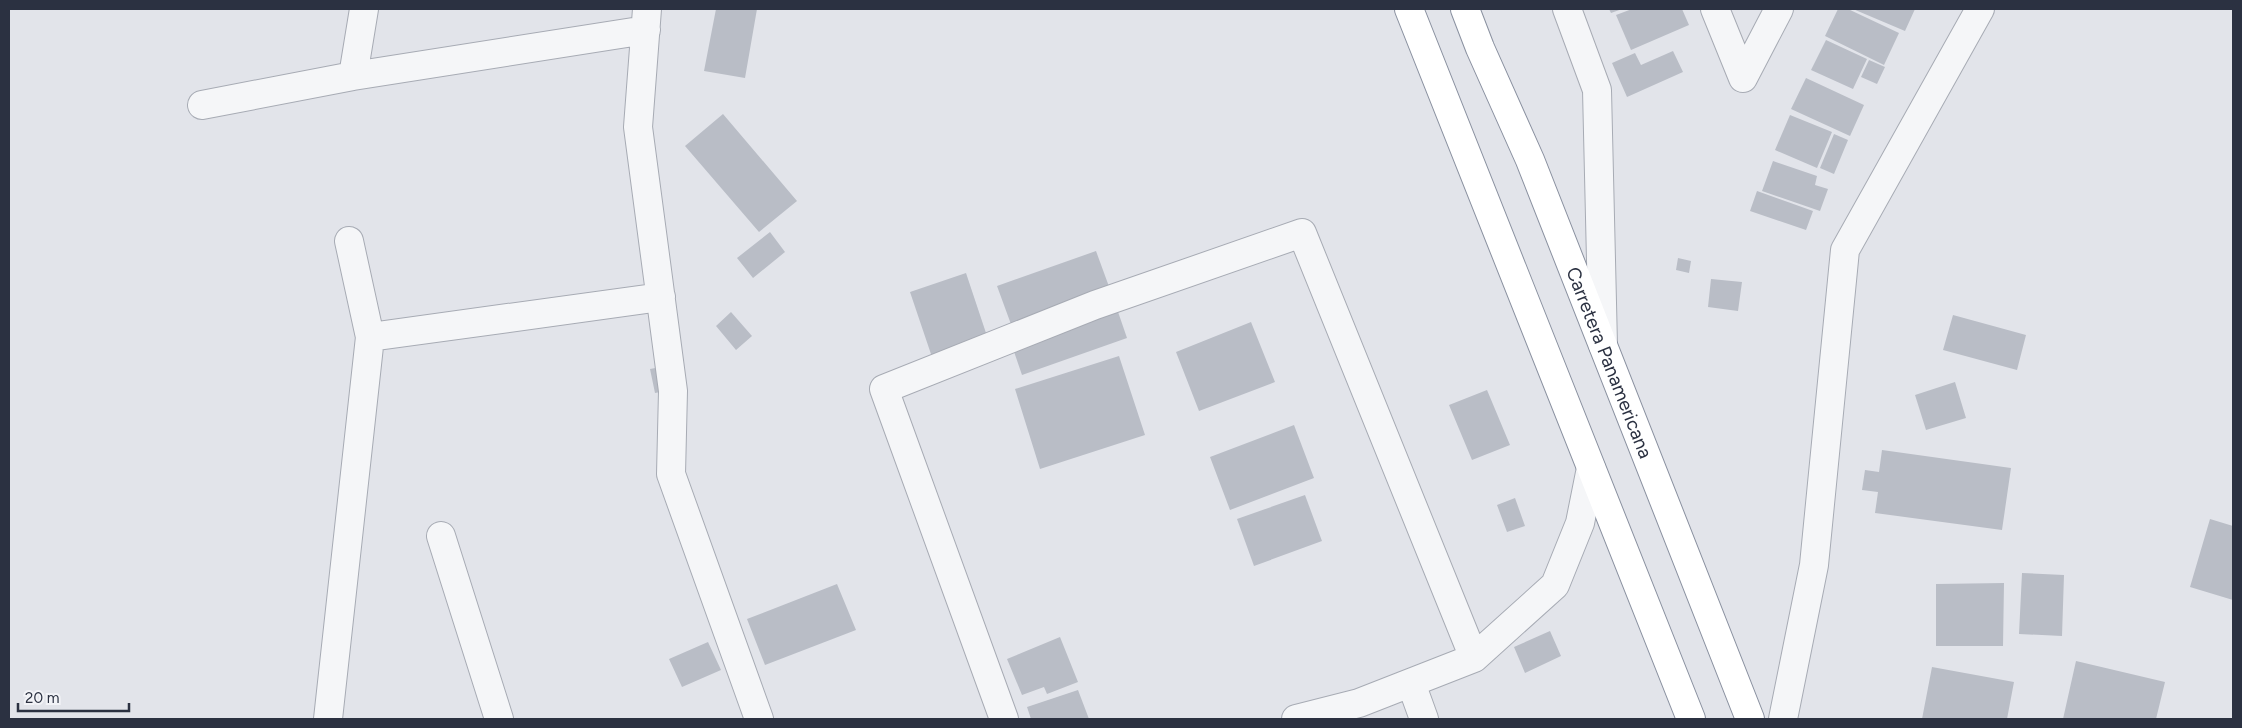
<svg xmlns="http://www.w3.org/2000/svg" width="2242" height="728" viewBox="0 0 2242 728" font-family="Figtree,sans-serif">
	<style>
		.building { fill: #b9bdc6 }
		.lines { fill: none; stroke-linecap: round; stroke-linejoin: round }
		.street-casing { stroke: #a7abb4; stroke-width: 30 }
		.highway-casing { stroke: #8a91a0; stroke-width: 30 }
		.street { stroke: #f5f6f8; stroke-width: 28 }
		.highway { stroke: #fff; stroke-width: 28 }
		.labels { text-anchor: middle; dominant-baseline: central; stroke-width: 4; stroke-linejoin: round; paint-order: stroke }
		.street-label { font-size: 19px; fill: #2b3141; stroke: #f2f3f7 }
	</style>
	<rect width="100%" height="100%" fill="#e2e4ea"/>
	<!-- building -->
	<path class="building" d="M716,9H757L745,78L704,71Z
		M1609,9H1622L1611,13Z
		M1632,9H1682L1689,25L1631,50L1616,15Z
		M1838,9H1848L1899,33L1884,65L1825,36Z
		M1853,9H1915L1905,31Z
		M1826,40L1867,59L1853,89L1811,70Z
		M1673,51L1683,72L1627,97L1612,63L1635,53L1641,65Z
		M1869,60L1885,67L1877,84L1861,77Z
		M1806,78L1864,105L1850,136L1791,109Z
		M723,114L797,201L759,232L685,146Z
		M1790,115L1832,132L1817,168L1775,150Z
		M1834,134L1848,140L1834,174L1820,168Z
		M1773,161L1817,176L1815,185L1828,189L1820,211L1762,191Z
		M1757,191L1813,211L1806,230L1750,211Z
		M770,232L785,252L753,278L737,258Z
		M1096,251L1111,292L1012,327L997,286Z
		M1678,258L1691,261L1689,273L1676,270Z
		M966,273L989,342L933,360L910,292Z
		M1711,279L1742,282L1738,311L1708,307Z
		M1116,306L1127,338L1022,375L1011,343Z
		M731,312L752,336L736,350L716,326Z
		M1953,315L2026,335L2017,370L1943,350Z
		M1251,322L1275,382L1199,411L1176,352Z
		M1119,356L1145,435L1040,469L1015,389Z
		M666,366L671,390L655,393L650,369Z
		M1955,382L1966,418L1926,430L1915,395Z
		M1487,390L1510,445L1472,460L1449,405Z
		M1294,425L1314,478L1230,510L1210,457Z
		M1882,450L2011,468L2002,530L1875,513L1878,492L1862,490L1865,470L1879,472Z
		M1305,495L1322,541L1254,566L1237,519Z
		M1515,498L1525,526L1507,532L1497,505Z
		M2210,519L2233,526V600L2190,587Z
		M2022,573L2064,575L2062,636L2019,634Z
		M2004,583L2003,646H1936V584Z
		M837,584L856,630L765,665L747,619Z
		M1550,631L1561,656L1525,673L1514,647Z
		M1060,637L1078,682L1047,694L1044,687L1022,695L1007,659Z
		M708,642L721,670L682,687L669,659Z
		M2076,661L2165,682L2156,719H2063Z
		M1932,667L2014,682L2007,719H1922Z
		M1078,690L1089,719H1031L1027,707Z"/>
	<g class="lines">
		<defs>
			<path id="street" d="M364,9L353,76L646,30
				M647,9L638,127L673,391L671,474L759,719
				M1567,9L1597,90L1603,345
				M1715,9L1743,78
				M1743,78L1779,9
				M202,105L353,76
				M370,337L661,297
				M441,536L499,719
				M1411,683L1424,719
				M328,719L370,337L349,241
				M1004,719L884,389L1095,305L1302,233L1474,658
				M1296,719L1359,703L1474,658L1555,585L1580,523L1591,468
				M1783,719L1814,565L1845,250L1980,9"/>
			<g id="highway">
				<path d="M1409,9L1691,719"/>
				<path id="s1" d="M1465,9L1480,48L1530,160L1750,719"/>
			</g>
		</defs>
		<!-- street casing -->
		<use href="#street" class="street-casing"/>
		<!-- highway casing -->
		<use href="#highway" class="highway-casing"/>
		<!-- street -->
		<use href="#street" class="street"/>
		<!-- highway -->
		<use href="#highway" class="highway"/>
	</g>
	<g class="labels">
		<!-- street labels -->
		<g class="street-label">
			<text stroke="none"><textPath href="#s1" startOffset="382">Carretera Panamericana</textPath></text>
		</g>
	</g>
	<!-- border -->
	<rect width="2242" height="728" fill="none" stroke="#2b3141" stroke-width="20"/>
	<!-- scale -->
	<path d="M18 703v8h111v-8" fill="none" stroke="#2b3141" stroke-width="2.5"/>
	<text x="25" y="703" font-size="15" fill="#2b3141" stroke="#f2f3f7" stroke-width="4" paint-order="stroke">20 m</text>
</svg>
